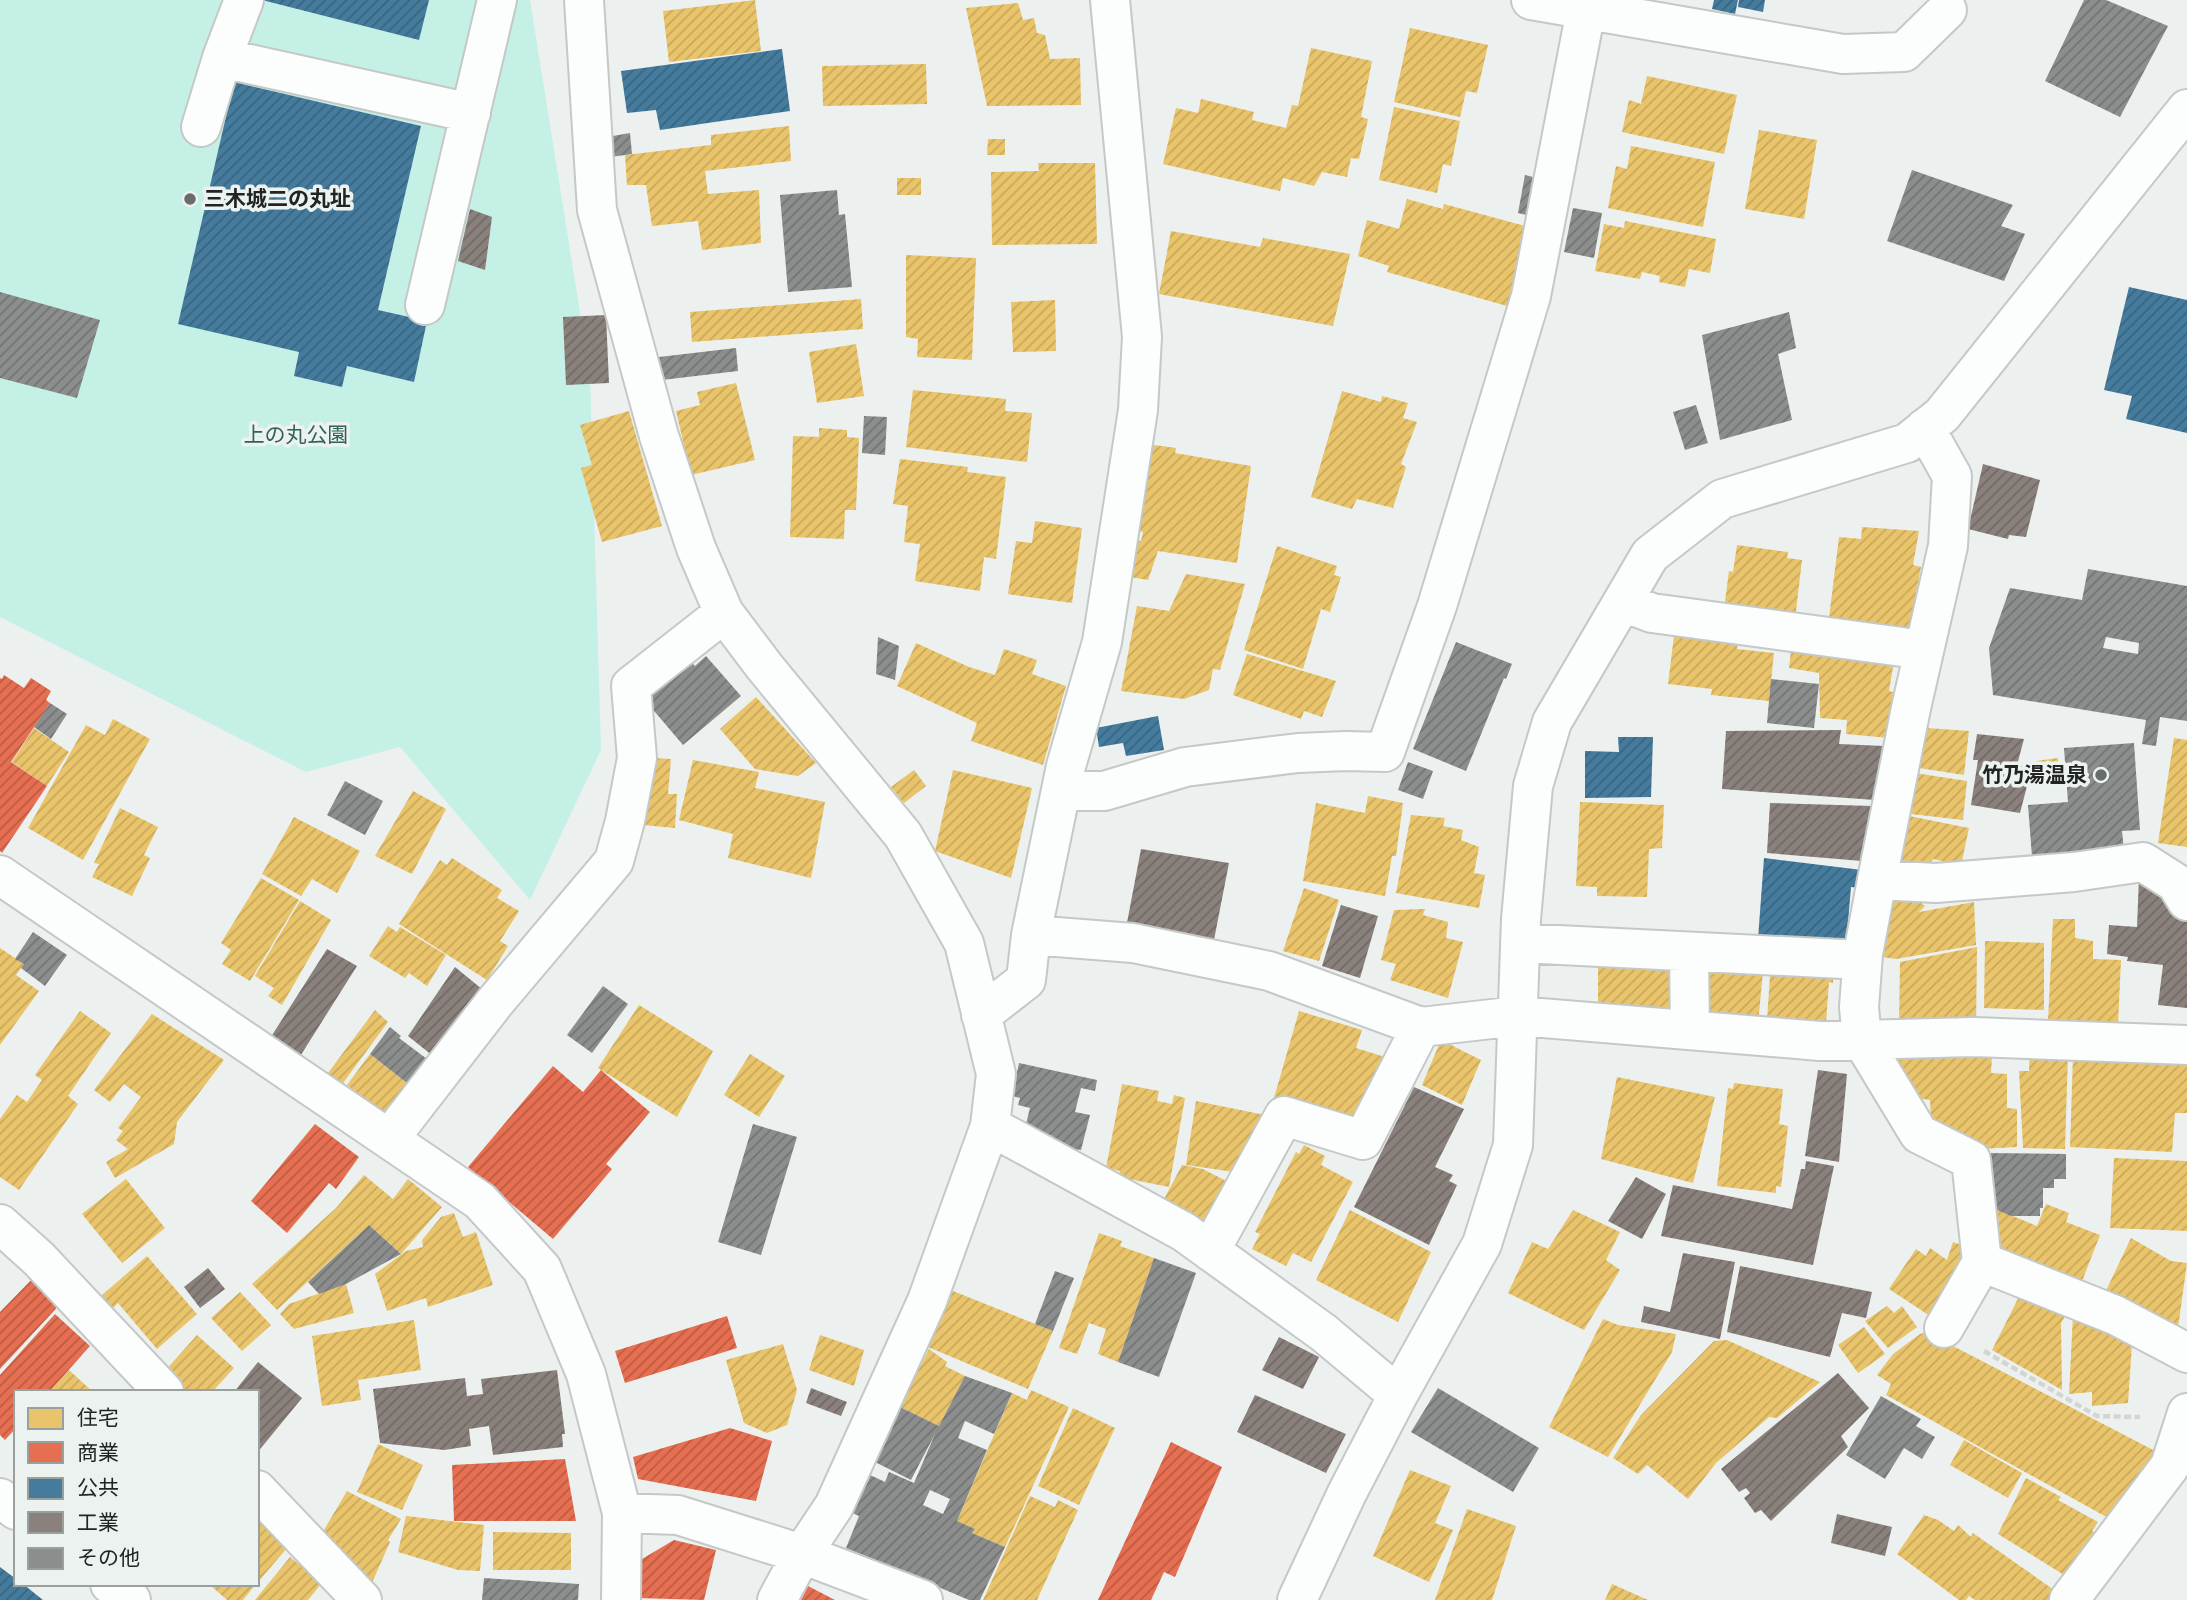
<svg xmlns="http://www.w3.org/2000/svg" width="2187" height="1600" viewBox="0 0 2187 1600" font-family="Roboto,'Noto Sans JP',sans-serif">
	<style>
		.park { fill: #c5f0e6 }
		.homes { fill: url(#homes-hatch) }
		.shops { fill: url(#shops-hatch) }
		.public { fill: url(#public-hatch) }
		.industry { fill: url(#industry-hatch) }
		.building { fill: url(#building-hatch); fill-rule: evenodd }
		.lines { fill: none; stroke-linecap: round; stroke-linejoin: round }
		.minor-casing { stroke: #c4c8c6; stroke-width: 42 }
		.major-casing { stroke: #c4c8c6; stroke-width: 42 }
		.path { stroke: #d3d4d4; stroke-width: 4.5; stroke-dasharray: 7 3.5; stroke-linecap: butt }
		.minor { stroke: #fcfdfd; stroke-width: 38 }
		.major { stroke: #fcfdfd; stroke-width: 38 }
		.poi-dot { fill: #686c6a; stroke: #ebf2f0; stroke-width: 2.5 }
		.labels { text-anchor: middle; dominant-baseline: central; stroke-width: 7; stroke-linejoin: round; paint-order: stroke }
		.poi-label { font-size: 21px; font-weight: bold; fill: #212423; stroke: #ebf2f0; text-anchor: start }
		.park-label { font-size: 21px; fill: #306258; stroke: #ebf2f0 }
	</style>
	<defs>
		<pattern id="homes-hatch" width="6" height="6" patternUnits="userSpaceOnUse" patternTransform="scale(1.75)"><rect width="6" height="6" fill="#e9c46a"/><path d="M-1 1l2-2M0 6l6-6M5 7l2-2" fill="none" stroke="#c8a85c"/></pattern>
		<pattern id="shops-hatch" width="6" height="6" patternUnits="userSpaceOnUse" patternTransform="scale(1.75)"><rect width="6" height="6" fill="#e76f51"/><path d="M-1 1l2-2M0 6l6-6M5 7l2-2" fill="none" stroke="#bb5b43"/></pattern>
		<pattern id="public-hatch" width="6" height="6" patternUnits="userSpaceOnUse" patternTransform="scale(1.75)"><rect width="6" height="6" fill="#457b9d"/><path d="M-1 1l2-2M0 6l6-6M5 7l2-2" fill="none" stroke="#396580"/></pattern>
		<pattern id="industry-hatch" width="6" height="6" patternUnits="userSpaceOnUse" patternTransform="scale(1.75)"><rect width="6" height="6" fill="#8a817c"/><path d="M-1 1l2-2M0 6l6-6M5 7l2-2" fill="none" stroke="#706965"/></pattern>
		<pattern id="building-hatch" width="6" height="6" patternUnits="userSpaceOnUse" patternTransform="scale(1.75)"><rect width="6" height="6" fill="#8b8e8d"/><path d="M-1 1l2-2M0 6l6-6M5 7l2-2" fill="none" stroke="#717473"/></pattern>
	</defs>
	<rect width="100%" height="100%" fill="#ecf1ef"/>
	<!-- park -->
	<path class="park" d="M0,0H530L590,375L601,750L530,900L400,747L306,772L0,617Z"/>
	<!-- homes -->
	<path class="homes" d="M755,0L761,51L669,62L663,11Z
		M1018,3L1023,20L1034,18L1037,33L1045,35L1050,59L1080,58L1081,105L987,106L966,8Z
		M1410,28L1488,45L1477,93L1466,91L1460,117L1394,102Z
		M1311,48L1372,61L1361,117L1368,119L1359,159L1351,158L1347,177L1322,172L1314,186L1283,178L1280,191L1163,164L1176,108L1198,113L1201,99L1254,112L1252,120L1286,128L1292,105L1298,106Z
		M926,64L927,104L823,106L822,66Z
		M1647,76L1737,95L1724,154L1622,132L1629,100L1641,104Z
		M1394,107L1460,121L1451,166L1443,164L1437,193L1379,180Z
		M789,126L791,161L705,171L708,194L759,190L761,243L702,250L698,221L652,226L646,185H627L625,155L711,145V135Z
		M1759,130L1817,140L1804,219L1745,209Z
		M988,139H1005V155H987Z
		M1631,146L1715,162L1703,227L1608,208L1616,166L1627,169Z
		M1038,163H1095L1097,244L992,245L991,172L1039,171Z
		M897,178H921V195H897Z
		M1407,199L1443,209L1444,204L1529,227L1507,306L1387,272L1389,266L1358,256L1367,220L1399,229Z
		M1625,221L1716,239L1710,273L1689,269L1685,287L1659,282L1660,276L1642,272L1640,279L1595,271L1604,224L1624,228Z
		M1171,231L1260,247L1263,238L1350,254L1333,326L1159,294Z
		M906,255L976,258L972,360L917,357L918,339L906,337Z
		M861,299L863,329L692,342L690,312Z
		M1055,300L1056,351L1013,352L1011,302Z
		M856,344L864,396L817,403L809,352Z
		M736,383L755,460L691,475L676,411L700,405L697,392Z
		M913,390L1006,399L1005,411L1032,413L1027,462L906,447Z
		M1342,391L1381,402L1382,396L1408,403L1403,418L1417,422L1401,464L1406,467L1393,508L1357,499L1352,509L1311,497Z
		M629,411L662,526L602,542L581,468L592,465L580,425Z
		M819,428L847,430V437L859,438L856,510H845L844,539L790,537L793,436L819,437Z
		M1147,444L1176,448L1175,453L1251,466L1237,563L1158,551L1148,580L1124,576L1131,539L1141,541L1143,532L1132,530Z
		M900,459L968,467L967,472L1006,477L996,559L984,557L980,591L915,581L920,544L904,542L908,506L893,504Z
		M1035,521L1082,528L1072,603L1008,594L1016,541L1032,543Z
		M1862,527L1919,531L1913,565L1921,567L1907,640L1828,626L1839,537L1861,539Z
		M1737,545L1788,552L1787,558L1802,560L1795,619L1724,609L1729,571L1733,572Z
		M1277,546L1337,566L1334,575L1341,577L1330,612L1321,609L1303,669L1244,650Z
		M1186,574L1245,584L1220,670L1213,669L1209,690L1184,699L1121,691L1137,606L1169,611Z
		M1674,636L1720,641L1738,638L1737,649L1774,653L1769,701L1711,695L1712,689L1668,684Z
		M1792,641L1894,661L1889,691L1899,694L1889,738L1846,734L1847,720L1820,718L1819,673L1789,668Z
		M916,643L969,667L995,675L1004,649L1037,660L1032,674L1066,686L1043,765L971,741L977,723L897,686Z
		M1247,654L1336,681L1322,717L1304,711L1301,719L1233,695Z
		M756,697L816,763L798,776L755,769L720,729Z
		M113,719L150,739L83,860L28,828L86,725L105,735Z
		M34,728L69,752L47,786L12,762Z
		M1927,728L1969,731L1964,775L1919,768Z
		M2174,738L2187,740V847L2158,843Z
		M654,758L671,759L668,794H677L675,828L643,825Z
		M2058,758L2061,784L2039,786L2036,761Z
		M693,760L759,772L755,788L825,802L811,878L728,858L733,834L679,820Z
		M914,770L926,786L904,803L891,787Z
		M953,770L1032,788L1011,878L935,851Z
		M1915,773L1967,781L1963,820L1911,814Z
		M413,791L446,809L412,874L375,856Z
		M1368,796L1403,803L1396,856H1392L1385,896L1303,881L1316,803L1365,813Z
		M1580,802L1664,805L1662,848L1649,849L1647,897L1597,896V887L1576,886Z
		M120,808L158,827L144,855L150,858L132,896L92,877L99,864L94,863Z
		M1411,815L1445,818L1443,826L1463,830L1461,840L1479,847L1474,873L1485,875L1479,908L1396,893Z
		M1909,816L1969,828L1961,865L1933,859L1925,872L1898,867Z
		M294,817L360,851L337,893L312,879L301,896L262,874Z
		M452,858L502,890L497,898L519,911L500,941L508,946L487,980L399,924L440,860L447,865Z
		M261,878L299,900L250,981L222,964L231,950L221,943Z
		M1896,883L1925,906L1919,912L1974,902L1976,945L1896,959L1875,956Z
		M1304,888L1339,900L1319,961L1283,951Z
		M300,901L331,920L282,1005L268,996L274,988L255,976Z
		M1425,909L1423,915L1448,922L1446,938L1463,942L1448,998L1390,980L1396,964L1381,960L1394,910Z
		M2053,919H2075V938L2093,941V959L2121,960L2118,1024L2048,1021Z
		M388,926L397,932L400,927L446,955L427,986L409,973L405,978L369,956Z
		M1985,941L2044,943V1010L1984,1008Z
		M1977,947L1976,1027H1899L1900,962Z
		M0,948L24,964L16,975L39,991L0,1045Z
		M1598,956H1676L1675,1012L1598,1011Z
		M1705,956L1764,961L1758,1024L1701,1022Z
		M1771,961L1833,965V983L1829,982L1826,1023L1767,1020Z
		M639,1005L713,1051L677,1117L598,1068Z
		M375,1010L388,1022L343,1083L328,1073Z
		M80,1011L111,1033L68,1096L78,1104L19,1190L0,1177V1119L17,1095L27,1102L42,1080L35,1075Z
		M1299,1011L1362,1030L1356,1048L1385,1057L1363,1132L1306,1107L1274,1098Z
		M152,1014L224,1060L177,1122L174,1144L115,1178L106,1162L128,1149L116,1140L123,1131L118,1128L141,1097L124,1084L110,1102L94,1090Z
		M1441,1040L1481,1060L1462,1105L1422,1085Z
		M2030,1051L2068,1053L2065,1149L2023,1148L2019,1071H2029Z
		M370,1054L412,1087L390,1117L347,1085Z
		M750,1054L785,1076L759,1117L724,1095Z
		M2128,1054V1062H2187V1113H2175L2172,1152L2070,1147L2073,1055Z
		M1992,1055L1991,1073L2007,1074V1108L2017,1109V1147L1960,1150L1931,1120L1930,1100L1910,1097L1895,1059Z
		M1617,1077L1715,1097L1693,1183L1601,1159Z
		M1734,1083L1783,1089L1779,1124L1788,1126L1781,1187L1776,1186V1193L1717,1186L1728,1088L1733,1089Z
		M1122,1084L1159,1091L1157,1101L1172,1104L1174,1095L1185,1098L1169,1187L1119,1177L1120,1171L1106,1168Z
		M1196,1101L1265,1115L1234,1172L1186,1165Z
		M1304,1145L1325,1156L1321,1165L1353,1182L1311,1262L1293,1253L1286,1266L1252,1249L1260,1234L1255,1232L1296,1152L1299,1154Z
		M2114,1158L2187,1161V1231L2110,1228Z
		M1182,1165L1203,1169L1232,1184L1210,1230L1162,1203Z
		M364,1175L393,1199L408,1179L442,1207L401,1254L369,1225L277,1310L252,1284L336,1208Z
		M126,1179L165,1228L122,1263L82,1214Z
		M2046,1204L2069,1213L2066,1222L2100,1235L2079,1289L1986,1256V1205L2037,1226Z
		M1350,1210L1431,1252L1398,1322L1316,1280Z
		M1573,1210L1620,1232L1606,1260L1620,1270L1584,1330L1508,1293L1532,1242L1548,1249Z
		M454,1213L463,1237L476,1232L493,1285L428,1307L426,1298L387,1311L375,1274L406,1251L423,1247L422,1240L441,1217Z
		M1099,1233L1122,1241L1120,1246L1154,1258L1118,1362L1098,1354L1106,1329L1089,1323L1077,1354L1059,1348Z
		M2131,1238L2171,1261L2187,1263L2177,1335L2103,1297Z
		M1953,1242L1971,1248L1930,1316L1889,1289L1916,1249L1926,1256L1930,1248L1947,1260Z
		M147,1256L197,1314L157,1349L118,1303L112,1309L101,1296Z
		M2026,1283L2072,1305L2061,1323L2062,1390L1992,1350Z
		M346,1284L354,1313L294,1329L280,1314L289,1304Z
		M953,1291L1053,1331L1028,1389L928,1347Z
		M240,1292L271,1325L242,1351L211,1318Z
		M1887,1306L1894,1313L1902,1306L1917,1327L1888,1348L1865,1321Z
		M2073,1314L2133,1330L2128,1403L2092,1406V1392L2069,1394Z
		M1603,1319L1618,1325L1676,1334L1672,1352L1608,1457L1549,1427Z
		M414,1320L421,1370L358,1380L361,1400L322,1406L312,1336Z
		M1864,1327L1885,1354L1858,1373L1838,1345Z
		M1926,1332L2157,1452L2110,1519L1886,1395L1891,1384L1877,1375L1893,1354L1920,1334Z
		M197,1335L234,1368L212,1392H186L164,1372Z
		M820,1335L864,1350L854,1386L809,1370Z
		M1727,1340L1820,1382L1777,1418L1769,1417L1716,1463L1688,1499L1647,1465L1638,1474L1613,1458L1641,1415L1714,1341Z
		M783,1344L797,1390L787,1425L767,1433L744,1423L726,1360Z
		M929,1349L947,1362L945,1366L965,1376L939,1426L900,1407Z
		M69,1370L93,1392H49Z
		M1031,1390L1069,1407L1005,1547L972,1533L975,1529L957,1521L1012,1393L1027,1400Z
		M1073,1408L1115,1428L1079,1505L1038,1486Z
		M1964,1440L2022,1473L2008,1498L1950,1465Z
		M378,1444L423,1465L402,1510L357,1492Z
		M1410,1470L1451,1486L1435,1523L1453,1530L1429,1582L1373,1556Z
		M2026,1478L2061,1497L2058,1500L2098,1522L2092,1531L2100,1536L2074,1572L2068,1568L2064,1575L1998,1534Z
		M347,1491L401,1519L388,1540L390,1542L371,1585L345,1567L350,1558L330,1547L321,1535Z
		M1030,1496L1055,1507L1058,1500L1078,1510L1037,1600H983Z
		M257,1509L294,1540L257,1583Z
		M1467,1509L1516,1526L1492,1600H1435Z
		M1924,1515L1938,1520L1954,1531L1958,1525L1971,1537L1973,1533L2057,1592L2052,1600H1975L1969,1596L1966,1600H1959L1897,1554Z
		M406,1516L484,1525L480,1571L458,1570L398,1552Z
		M493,1532L571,1533V1570H493Z
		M290,1557L322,1583L308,1600H255Z
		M209,1584H256L243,1600H227Z
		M1612,1584L1648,1600H1605Z"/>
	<!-- shops -->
	<path class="shops" d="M4,675L24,688L31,678L51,691L46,700L50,703L11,762L47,786L2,853L0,851V678L2,679Z
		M553,1066L583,1092L601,1070L650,1112L606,1164L612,1169L553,1239L468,1167Z
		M315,1124L359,1157L336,1189L329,1183L287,1233L251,1201Z
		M38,1273L64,1300L0,1369V1312Z
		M55,1314L90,1346L49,1392H16V1428L5,1440L0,1435V1375Z
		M727,1316L737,1348L625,1383L615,1351Z
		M730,1428L772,1441L756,1501L638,1479L633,1457Z
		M1171,1442L1222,1467L1175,1577L1164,1572L1151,1600H1098Z
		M565,1459L576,1521H454L452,1465Z
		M674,1540L716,1550L704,1600L638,1598L642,1559Z
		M808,1586L835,1600H801Z"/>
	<!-- public -->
	<path class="public" d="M262,0H429L419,40Z
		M1714,0H1738L1735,14L1712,9Z
		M1739,0H1765L1763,12L1738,7Z
		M782,49L790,111L660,130L656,110L627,113L621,71Z
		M234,82L421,126L378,310L427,321L414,382L347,366L342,387L294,376L299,352L178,324Z
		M2129,287L2187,300V433L2126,419L2132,396L2104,390Z
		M1158,716L1164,750L1126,756L1123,743L1099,747L1096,728Z
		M1618,737H1653L1651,797L1585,798V751L1619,752Z
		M1764,858L1862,870L1860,888L1851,887L1846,946L1758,939Z
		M0,1567L16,1579V1584H23L43,1600H0Z"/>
	<!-- industry -->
	<path class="industry" d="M470,209L492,217L485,270L458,261Z
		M606,315L609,383L566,385L563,317Z
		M1983,464L2040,480L2026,537L2009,535L2008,539L1968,529Z
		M1841,730L1839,744L1884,746L1875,800L1722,789L1726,731Z
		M1977,734L2024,739L2017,765L2032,767L2020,813L1971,805L1978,760H1973Z
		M1770,803L1873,806L1862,861L1767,853Z
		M1141,849L1229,863L1213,945L1126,928Z
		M2139,877L2169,892L2187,921V1008L2158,1005L2163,965L2127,961L2128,957L2107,954L2109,925L2137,927Z
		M1341,905L1378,916L1360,978L1322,966Z
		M327,949L357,966L299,1058L269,1040Z
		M455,967L488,994L433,1056L408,1036Z
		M1818,1070L1847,1074L1839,1162L1805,1156Z
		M1414,1087L1464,1109L1435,1167L1453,1175L1449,1181L1457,1185L1429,1245L1354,1207Z
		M1806,1161L1834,1166L1813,1265L1661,1236L1673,1185L1792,1209L1801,1169H1805Z
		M1636,1177L1666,1194L1642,1239L1608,1221Z
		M1683,1253L1735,1262L1720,1339L1641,1322L1644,1306L1670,1312Z
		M1740,1266L1872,1292L1866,1318L1842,1313L1830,1357L1727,1332Z
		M208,1268L225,1289L200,1308L184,1287Z
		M1279,1337L1319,1357L1303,1389L1262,1370Z
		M258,1362L302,1398L257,1453V1392H234Z
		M557,1370L565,1434H562L563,1447L493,1455L489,1426L469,1429L471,1446L444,1450L380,1443L373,1389L465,1378L467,1396L483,1394L481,1379Z
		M1838,1373L1869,1408L1841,1436L1848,1447L1771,1521L1761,1510L1755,1513L1744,1498L1750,1493L1746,1488L1739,1492L1721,1469Z
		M811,1388L847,1402L841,1416L806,1403Z
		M1255,1395L1346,1434L1326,1473L1237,1432Z
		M1837,1514L1892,1527L1885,1556L1831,1543Z"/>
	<!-- building -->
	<path class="building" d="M2084,0H2106L2168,26L2120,117L2045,81Z
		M630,133L632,154L604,158L607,137Z
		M1912,170L2013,205L2001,226L2025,234L2004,281L1887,241Z
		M1525,175L1533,177L1526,215L1518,213Z
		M837,190L839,215L845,214L852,287L788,292L780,195Z
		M1573,208L1602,213L1594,258L1564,252Z
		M0,292L100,320L77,398L0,378Z
		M1789,312L1796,348L1778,354L1792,420L1720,440L1702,335Z
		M736,348L738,371L662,380L659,357Z
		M1696,405L1708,443L1685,450L1673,412Z
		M864,416L887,417L885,455L862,453Z
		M2088,569L2187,586V721L2160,717L2156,746L2142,744L2146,720L1993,695L1989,648L2010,588L2082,600ZM2106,637L2139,643L2138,654L2103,648Z
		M878,637L899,646L895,680L876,674Z
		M1456,642L1512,664L1506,679L1504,678L1466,771L1413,749Z
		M686,656L695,666L706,656L741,696L683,745L649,705L653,701L645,692Z
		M1771,679L1819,684L1814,728L1767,723Z
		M50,703L67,714L51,739L34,727Z
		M2134,743L2140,830L2122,831L2124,851L2032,857L2028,805L2068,802L2064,748Z
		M1408,762L1433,771L1423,799L1398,790Z
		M345,781L383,801L365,835L327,815Z
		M33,932L67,955L45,986L21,968L24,964L15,959Z
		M603,986L628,1004L592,1053L567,1035Z
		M390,1027L401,1036L399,1038L431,1062L412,1087L370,1054Z
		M1019,1063L1097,1080L1095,1091L1081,1088L1075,1112L1090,1115L1081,1150L1063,1148L1052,1141L1053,1136L1038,1132L1026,1124L1030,1108L1018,1105L1020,1098L1012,1096Z
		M753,1124L797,1137L761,1255L718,1242Z
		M1983,1153L2066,1154V1179H2054V1188H2043V1208H2040V1216H2011L1986,1205Z
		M369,1225L401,1254L346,1284L319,1294L308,1282Z
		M1154,1258L1196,1273L1159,1377L1118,1362Z
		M1055,1271L1074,1278L1053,1331L1035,1324Z
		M965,1376L1012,1393L994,1434L965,1421L958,1438L987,1450L957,1521L975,1529L972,1533L1005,1547L980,1600H969L846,1548L859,1516L850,1512L866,1473L885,1482L889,1472L914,1483L935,1434L911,1480L873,1461L900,1407L939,1426ZM930,1490L950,1499L943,1514L923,1505Z
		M1438,1388L1539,1448L1513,1492L1411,1432Z
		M1881,1396L1921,1419L1916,1426L1935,1437L1922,1459L1904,1448L1885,1479L1846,1455Z
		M484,1578L579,1584L578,1600H482Z"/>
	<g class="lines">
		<defs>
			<path id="minor" d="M584,0L597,210L659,436L696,548L724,613L764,666L903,835L964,943L996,1074L990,1126L927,1301L834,1506L802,1554L777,1600
				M1531,0L1843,54L1904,52L1947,10
				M222,58L471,113
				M201,127L222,58L244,0
				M425,305L497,0
				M1925,428L1952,476L1948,546L1911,708L1877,880L1863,954L1859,1007L1862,1040L1919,1134L1971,1160L1982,1262L1944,1328
				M1623,602L1652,613L1924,650
				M1061,791H1104L1185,767L1298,753L1346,751L1385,752L1437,606L1531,296L1586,10
				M0,875L480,1201L542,1269L586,1374L622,1513L621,1600
				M1877,880L1936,883L2074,872L2143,862L2176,883L2187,901
				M1031,935L1133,943L1269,971L1421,1027L1518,1016L1820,1041L1974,1037L2187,1045
				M1520,943L1862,960
				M1689,953L1690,1030
				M981,1015L1026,980L1031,935L1066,766L1102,642L1138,410L1142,337L1110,0
				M990,1126L1184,1232L1324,1333L1398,1395
				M389,1139L495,1002L614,861L625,821L637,758L631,686L724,613
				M0,1224L39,1259L164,1392
				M1210,1251L1284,1116L1363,1140L1421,1027
				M1982,1262L2115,1315L2187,1353
				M257,1490L362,1600
				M622,1513L678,1515L802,1554L923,1600
				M1297,1600L1347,1493L1398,1395L1482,1244L1513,1145L1521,919L1533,786L1552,722L1650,555L1722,499L1907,443L1942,415L2187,109
				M2069,1600L2170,1466L2187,1413"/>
			<path id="major" d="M0,1498L16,1510
				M110,1584L131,1600"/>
		</defs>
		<!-- minor casing -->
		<use href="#minor" class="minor-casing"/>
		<!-- major casing -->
		<use href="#major" class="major-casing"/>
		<!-- path -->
		<path class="path" d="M1984,1351L2097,1416L2140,1417"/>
		<!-- minor -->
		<use href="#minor" class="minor"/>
		<!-- major -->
		<use href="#major" class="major"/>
	</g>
	<!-- markers -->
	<g class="poi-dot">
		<circle cx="190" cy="199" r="7"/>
		<circle cx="2101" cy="775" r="7"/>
	</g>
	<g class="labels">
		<!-- poi labels -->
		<g class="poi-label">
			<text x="204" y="199">三木城二の丸址</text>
			<text x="2087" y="775" text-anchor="end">竹乃湯温泉</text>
		</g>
		<!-- park labels -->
		<g class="park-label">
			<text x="296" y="435">上の丸公園</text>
		</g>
	</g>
	<!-- legend -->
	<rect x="14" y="1390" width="245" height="196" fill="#ebf2f0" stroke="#9aa09e" stroke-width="2"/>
	<rect x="28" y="1408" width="35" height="21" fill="#e9c46a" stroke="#9aa09e" stroke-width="2"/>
	<text x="77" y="1425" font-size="21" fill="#212423">住宅</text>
	<rect x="28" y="1442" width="35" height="21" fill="#e76f51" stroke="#9aa09e" stroke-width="2"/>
	<text x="77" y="1460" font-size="21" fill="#212423">商業</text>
	<rect x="28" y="1478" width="35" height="21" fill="#457b9d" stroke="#9aa09e" stroke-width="2"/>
	<text x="77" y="1495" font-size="21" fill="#212423">公共</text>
	<rect x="28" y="1512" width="35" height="21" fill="#8a817c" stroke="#9aa09e" stroke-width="2"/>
	<text x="77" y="1530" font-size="21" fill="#212423">工業</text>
	<rect x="28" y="1548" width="35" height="21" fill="#8b8e8d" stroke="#9aa09e" stroke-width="2"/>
	<text x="77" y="1565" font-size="21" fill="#212423">その他</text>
</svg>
